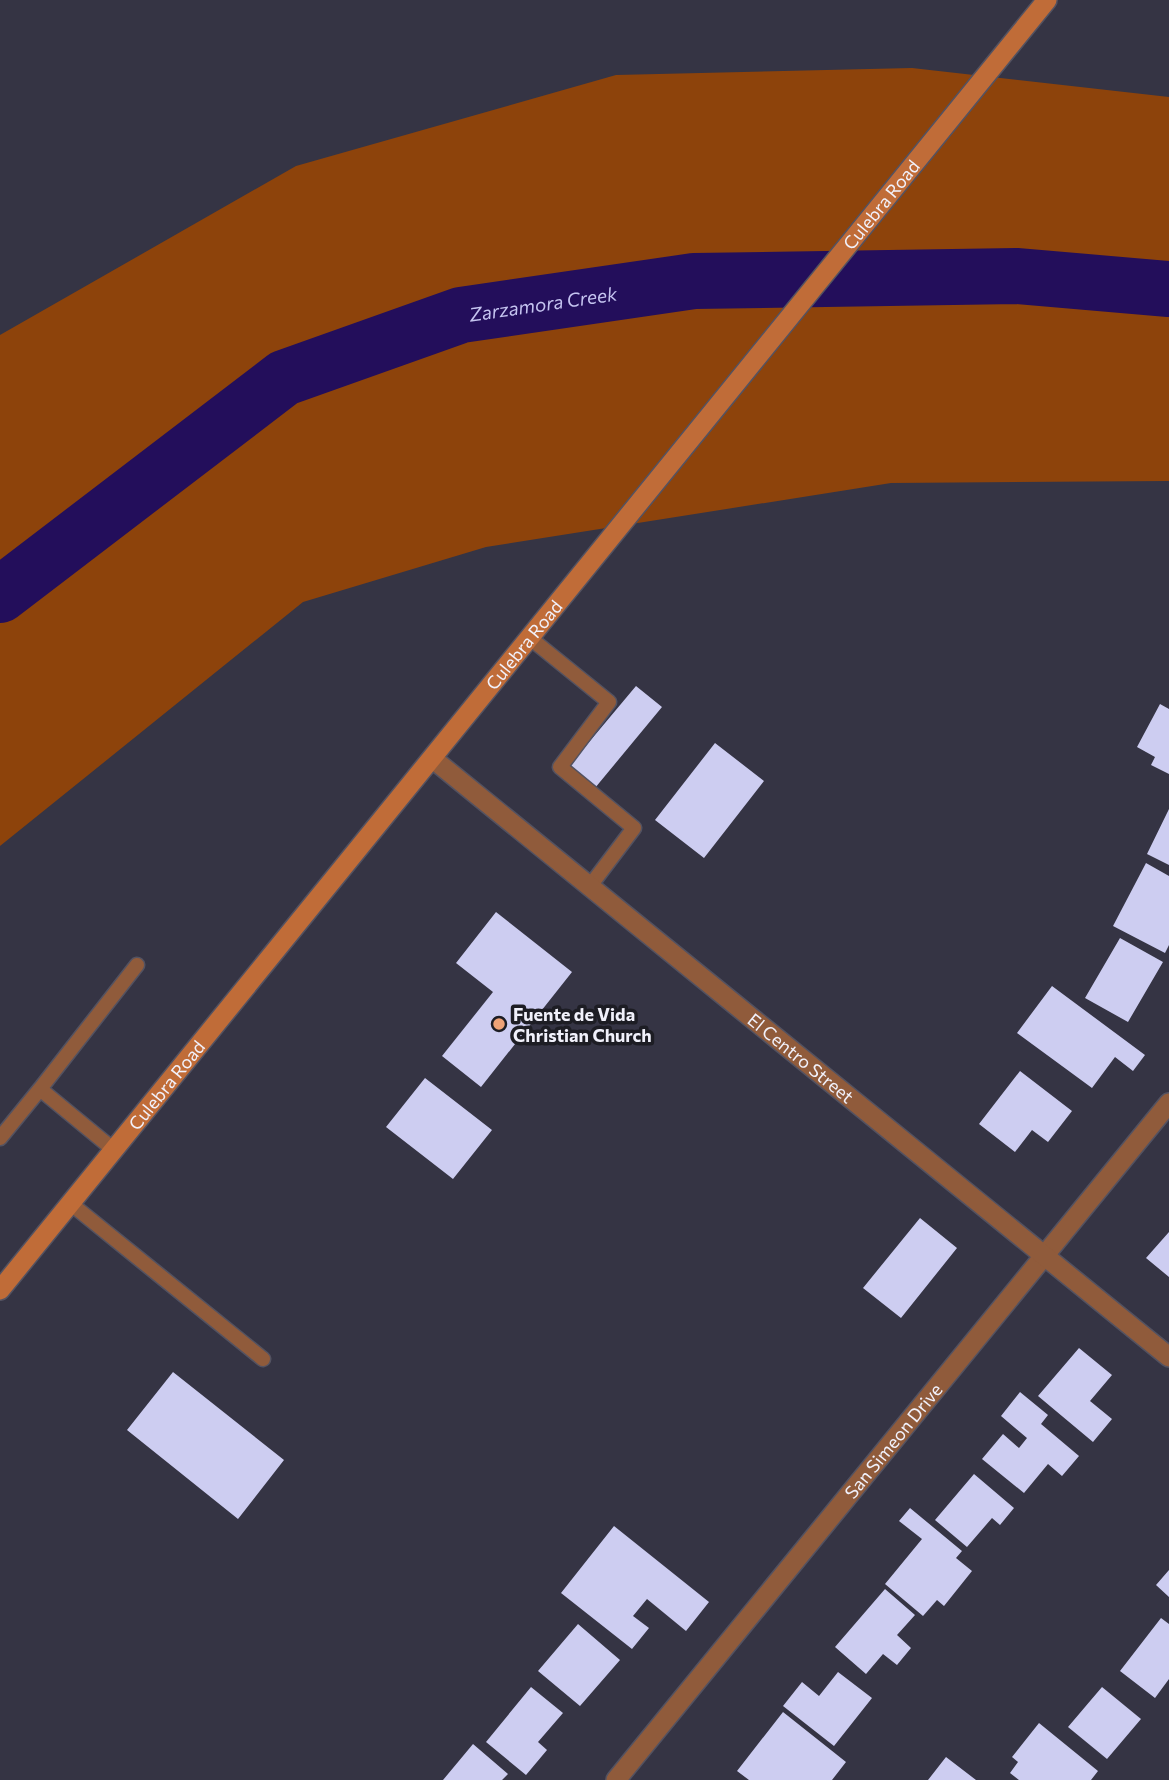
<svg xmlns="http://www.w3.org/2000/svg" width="1169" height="1780" viewBox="0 0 1169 1780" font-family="Commissioner,sans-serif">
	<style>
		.green { fill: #8d430b }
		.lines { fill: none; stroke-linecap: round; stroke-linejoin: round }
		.river { stroke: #230e5b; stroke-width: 56 }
		.building { fill: #cdcdf1 }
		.service-casing { stroke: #535261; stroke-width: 17 }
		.minor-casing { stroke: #535261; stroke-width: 22 }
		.tertiary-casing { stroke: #535261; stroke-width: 22 }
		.secondary-casing { stroke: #535261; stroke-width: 22 }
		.service { stroke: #905b3b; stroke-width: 14 }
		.minor { stroke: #905b3b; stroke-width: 19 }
		.tertiary { stroke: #905b3b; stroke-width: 19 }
		.secondary { stroke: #c06c38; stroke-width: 19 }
		.poi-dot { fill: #efa377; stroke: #1d1d24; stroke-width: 2.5 }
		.labels { text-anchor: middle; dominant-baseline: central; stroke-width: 7; stroke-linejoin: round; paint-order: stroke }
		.street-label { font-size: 18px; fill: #f1f1fb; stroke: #1d1d24 }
		.poi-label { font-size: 18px; font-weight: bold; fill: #f1f1fb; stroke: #1d1d24; text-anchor: start }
		.water-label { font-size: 19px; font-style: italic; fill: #c5c4f0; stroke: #1d1d24 }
	</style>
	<rect width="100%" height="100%" fill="#353444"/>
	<!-- green -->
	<path class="green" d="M912,68L1169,97V481L891,483L486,547L303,602L0,846V335L296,166L616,75Z"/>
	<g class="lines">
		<!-- river -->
		<path class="river" id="s1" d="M0,595L284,378L461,315L694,281L1016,276L1169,289"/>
	</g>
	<!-- building -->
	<path class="building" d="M636,686L662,707L595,788L569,766Z
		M1160,704L1169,709V774L1151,765L1155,757L1137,747Z
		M715,743L764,781L704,858L655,820Z
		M1169,809V865L1147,854Z
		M1146,863L1169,876V945L1165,953L1113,926Z
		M496,912L572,972L481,1087L442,1056L493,992L456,963Z
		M1120,938L1163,962L1128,1022L1085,998Z
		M1052,986L1145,1055L1133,1071L1115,1057L1092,1088L1017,1033Z
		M1020,1071L1072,1111L1048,1142L1032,1130L1015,1152L979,1124Z
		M425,1078L492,1130L453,1179L386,1127Z
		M920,1218L957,1248L901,1318L863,1288Z
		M1169,1232V1277L1146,1258Z
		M1079,1348L1112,1375L1090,1401L1112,1419L1093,1442L1038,1396Z
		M173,1372L284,1460L238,1519L127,1430Z
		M1020,1392L1048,1415L1041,1424L1079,1456L1062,1476L1048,1464L1024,1493L982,1459L1003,1434L1019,1448L1027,1438L1001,1416Z
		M974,1474L1014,1508L1000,1525L992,1518L967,1547L935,1520Z
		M910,1508L962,1551L956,1558L972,1571L944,1606L937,1600L923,1616L885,1584L922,1539L899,1521Z
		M614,1526L709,1602L686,1631L647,1599L633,1616L649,1628L632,1649L561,1593Z
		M1169,1570V1597L1156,1585Z
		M885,1589L915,1615L897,1635L911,1648L897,1665L883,1654L866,1674L835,1647Z
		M1161,1618L1169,1624V1679L1155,1698L1120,1671Z
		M578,1624L620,1660L580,1706L538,1671Z
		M838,1672L872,1698L834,1746L783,1706L802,1682L819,1696Z
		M531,1687L563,1713L538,1742L547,1750L526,1775L486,1742Z
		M1102,1687L1141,1719L1107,1759L1068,1727Z
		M783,1712L846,1762L832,1780H749L737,1771Z
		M1039,1723L1098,1771L1091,1780H1019L1010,1773L1018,1762L1012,1757Z
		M473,1744L508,1774L502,1780H443Z
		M946,1757L976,1780H928Z"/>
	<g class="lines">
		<defs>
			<path id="service" d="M530,638L609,702L560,767L634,828L590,886
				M40,1089L137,965
				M0,1138L40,1089L114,1150
				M70,1203L263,1359"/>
			<g id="minor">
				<path id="s2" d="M616,1780L1169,1103"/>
			</g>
			<g id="tertiary">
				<path id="s3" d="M433,759L1169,1357"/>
			</g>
			<g id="secondary">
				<path id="s4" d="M0,1290L1047,0"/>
			</g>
		</defs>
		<!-- service casing -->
		<use href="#service" class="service-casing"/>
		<!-- minor casing -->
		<use href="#minor" class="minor-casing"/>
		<!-- tertiary casing -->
		<use href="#tertiary" class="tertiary-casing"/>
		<!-- secondary casing -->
		<use href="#secondary" class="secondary-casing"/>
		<!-- service -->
		<use href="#service" class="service"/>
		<!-- minor -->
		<use href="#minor" class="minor"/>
		<!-- tertiary -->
		<use href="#tertiary" class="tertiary"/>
		<!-- secondary -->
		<use href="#secondary" class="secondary"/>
	</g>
	<!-- markers -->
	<circle class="poi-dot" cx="499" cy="1024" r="7"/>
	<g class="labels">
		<!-- street labels -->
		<g class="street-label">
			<text stroke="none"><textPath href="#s4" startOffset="1398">Culebra Road</textPath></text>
			<text stroke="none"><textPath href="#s4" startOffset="831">Culebra Road</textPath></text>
			<text stroke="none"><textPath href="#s3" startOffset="474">El Centro Street</textPath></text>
			<text stroke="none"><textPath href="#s4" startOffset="264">Culebra Road</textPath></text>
			<text stroke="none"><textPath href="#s2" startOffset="438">San Simeon Drive</textPath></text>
		</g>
		<!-- poi labels -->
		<g class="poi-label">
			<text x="513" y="1014">Fuente de Vida<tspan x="513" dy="21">Christian Church</tspan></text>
		</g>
		<!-- water labels -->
		<g class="water-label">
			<text stroke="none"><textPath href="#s1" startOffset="628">Zarzamora Creek</textPath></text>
		</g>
	</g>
</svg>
